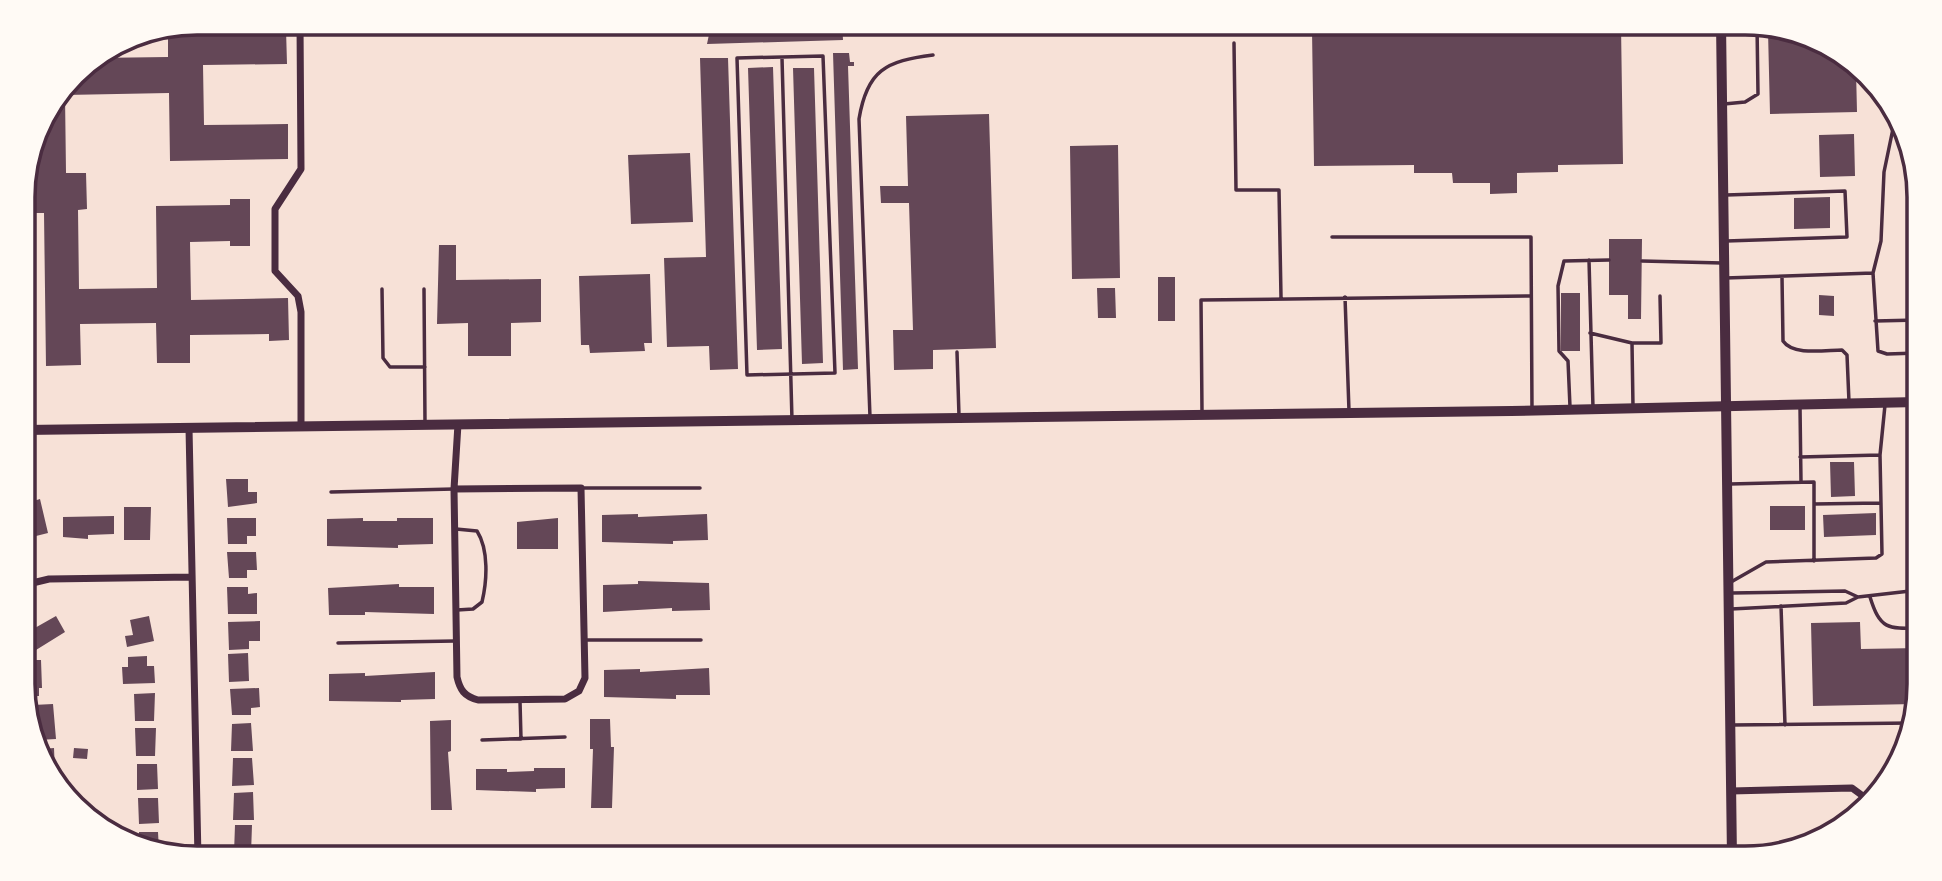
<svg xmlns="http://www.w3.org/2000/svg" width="1942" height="881" viewBox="0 0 1942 881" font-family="Roboto,sans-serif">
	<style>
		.building { fill: #644757 }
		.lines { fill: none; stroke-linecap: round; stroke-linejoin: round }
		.service { stroke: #4a2c40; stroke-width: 3.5 }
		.minor { stroke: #4a2c40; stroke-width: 7 }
		.secondary { stroke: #4a2c40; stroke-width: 10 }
		.primary { stroke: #4a2c40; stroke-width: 10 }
		.rim { fill: none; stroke: #4a2c40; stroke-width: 3.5 }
	</style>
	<rect width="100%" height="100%" fill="#f7e1d7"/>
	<!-- building -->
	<path class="building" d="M197,23H204V30L286,29L287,64L203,65L204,125L288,124V159L170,161L169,93L65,95L66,173H86L87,209L78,210L79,289L157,288L156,206L230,205V199H250V246H230V241L190,242L191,300L288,298L289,340L269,341V334L190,335V363H157L156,323L80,324L81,365L46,366L44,213H23V185L27,171H33L32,151L41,120L82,66L95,58L168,57V29Z
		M788,23H842L843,40L707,44L711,25Z
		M1621,25L1623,164L1558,165V172L1517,173V193L1490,194V183H1453L1452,173H1414V165L1314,166L1312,30Z
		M1783,30L1812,36L1856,70L1857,112L1770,114L1768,31Z
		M833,53H849L850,62H854V66H848L858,369L843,370Z
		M700,58H728L738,369L710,370L709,346L667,347L664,258L706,257Z
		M773,67L782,349L757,350L748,68Z
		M793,68H814L823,363L802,364Z
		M989,114L996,348L933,350V369L894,370L893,330H913L909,203H881L880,186H908L906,116Z
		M1854,134L1855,176L1820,177L1819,135Z
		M1118,145L1120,278L1072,279L1070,146Z
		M690,153L693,222L631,224L628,155Z
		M1830,197V228L1794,229V198Z
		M1609,239H1642L1641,319H1628V295H1609Z
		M439,245H456V280L541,279V322L511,323V356H468V323L437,324Z
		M1912,268H1918V306H1913Z
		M650,274L652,343H644L645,351L590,353L589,345H581L579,276Z
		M1158,277H1175V321H1158Z
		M1097,288H1115L1116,318H1098Z
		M1561,293H1580V351H1561Z
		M1819,295L1834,296V316L1819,315Z
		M1830,462H1854L1855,496L1831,497Z
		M226,479H248V492H257V503L228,507Z
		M40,499L48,533L32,537L29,524L24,525V504Z
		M1770,506H1805V530H1770Z
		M124,507H151L150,540H124Z
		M1876,513V535L1824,537L1823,515Z
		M638,514V517L707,514L708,540L673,541V544L602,542V515Z
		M114,516V534L88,535V539L63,537V517Z
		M227,518H256V536H247V544H228Z
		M363,518V521H397V518H433V544L398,545V548L327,546V519Z
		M558,518V549H517V522Z
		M227,552H256L257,570H247V578H229Z
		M638,581L709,583L710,610L672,611V608L603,612V585L638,584Z
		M399,584V587H434V614L365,612V615H329L328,588Z
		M227,587H248V594L257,593V614H228Z
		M56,616L65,632L36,650L26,633Z
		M149,616L154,641L127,647L125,636L133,635L130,620Z
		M260,621V641H249V649L229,650L228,622Z
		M1860,622L1861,649L1919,648V684L1915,704L1813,706L1811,623Z
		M248,653L249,681L229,682L228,654Z
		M147,656V666H154L155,683L123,684L122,667H128V657Z
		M24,660H41L42,688H39V696H24Z
		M709,668L710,695H676V699L604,697V670L640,669V672Z
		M435,672V699L401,700V702L329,701V674L365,673V676Z
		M259,688L260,707L251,708V715H232L230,689Z
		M155,693L154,721H135L134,694Z
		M53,704L56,739L38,740L31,724L33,705Z
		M590,719H610L611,747H614L612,808H591L593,749H590Z
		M451,720V751L448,752L452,810H431L430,721Z
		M251,723L253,751H231L232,724Z
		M135,728H156L155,756H136Z
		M54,748L55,773L56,784L42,749Z
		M74,748L88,749L87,759L73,758Z
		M233,758H252L254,785L232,786Z
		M137,764H157L158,789L137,790Z
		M534,768H565V788L536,789V792L476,790V769H507V772L534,771Z
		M253,792L254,820H233L234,793Z
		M138,798H158L159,823L139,824Z
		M235,825H252L251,854L234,853Z
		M139,832H158L159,851L139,847Z"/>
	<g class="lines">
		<!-- service -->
		<path class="service" d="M1234,43L1236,190H1279L1281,297
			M823,56L835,373L747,375L737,58Z
			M782,58L792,420
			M1724,104L1745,102L1758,94L1757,25
			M1332,237H1531L1532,409
			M1726,241L1847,237L1845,191L1726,195
			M1589,260L1593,408
			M1642,261L1722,263
			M1873,273L1881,241L1884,172L1895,119
			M1782,277L1783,341C1793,356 1826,350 1842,350L1847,355L1849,402
			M1725,278L1873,273L1878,351L1887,354L1918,353
			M382,289L383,358L390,367H425
			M424,289L425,423
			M1345,297L1349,411
			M1875,321L1918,320
			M1590,333L1632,343
			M957,352L959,416
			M1570,407L1568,361L1559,351L1558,286L1564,261L1609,260
			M1633,407L1632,343H1661L1660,296
			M1800,407L1801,482
			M1202,412L1201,300L1531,296
			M870,417L859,119C867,70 886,61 933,55
			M1800,457L1880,455
			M1730,484L1814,482V561
			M583,488H700
			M331,492L454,489
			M1814,504L1880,503
			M456,529L477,531C489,550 487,581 482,602L473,609L457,610
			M1731,582L1766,562L1876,558L1882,554L1880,455L1885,405
			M1732,593L1845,591L1858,597
			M1870,597C1880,629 1887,629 1919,628
			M1781,606L1785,725
			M1731,609L1846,603L1858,597L1919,590
			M586,640H701
			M338,643L455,641
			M520,701L521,739
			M1732,725L1912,723
			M482,740L565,737"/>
		<!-- minor -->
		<path class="minor" d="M300,23L301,169L275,209V271L298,296L301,312V426
			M189,428L198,858
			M581,488L585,678L579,691L565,699L478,700C464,696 460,690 457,677L454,489Z
			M454,489L458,424
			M24,585L49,579L192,577
			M1731,791L1852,788L1867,799"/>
		<!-- secondary -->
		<path class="secondary" d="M1721,23L1732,858"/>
		<!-- primary -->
		<path class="primary" d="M24,430L1511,411L1918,402"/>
	</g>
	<!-- crop -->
	<path d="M0 0H1942V881H0ZM197 35H1745A162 162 0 0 1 1907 197V684A162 162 0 0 1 1745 846H197A162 162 0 0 1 35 684V197A162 162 0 0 1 197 35Z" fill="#fffaf5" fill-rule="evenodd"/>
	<path class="rim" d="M197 35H1745A162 162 0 0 1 1907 197V684A162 162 0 0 1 1745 846H197A162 162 0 0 1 35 684V197A162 162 0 0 1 197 35Z"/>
</svg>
